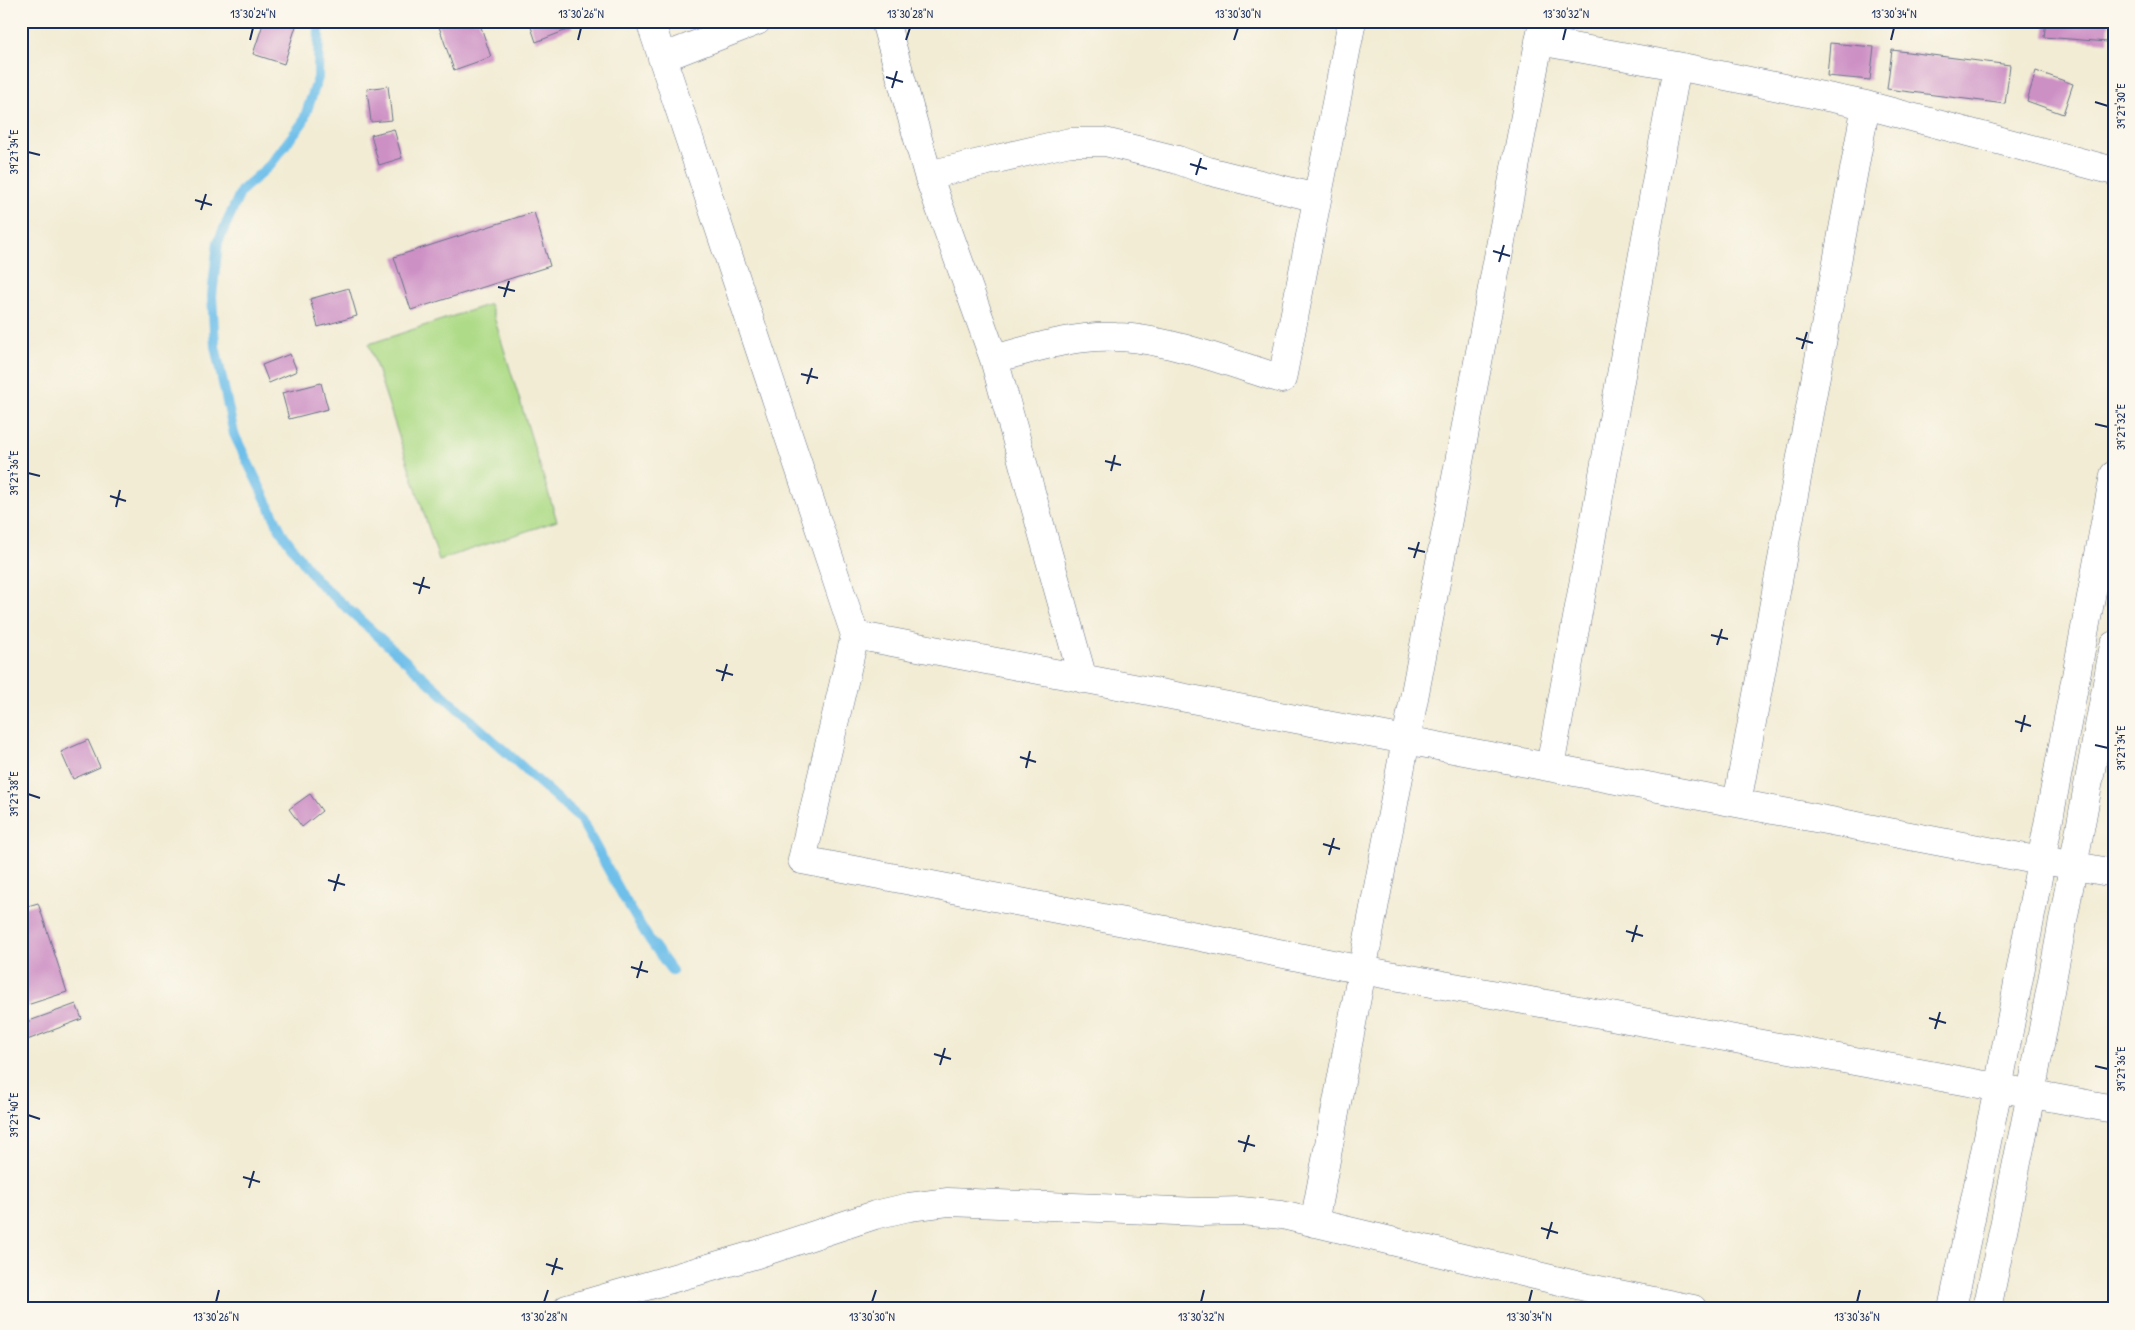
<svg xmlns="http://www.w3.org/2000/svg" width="2135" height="1330" viewBox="0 0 2135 1330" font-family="'Patrick Hand',sans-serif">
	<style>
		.garden { fill: #aedb87; stroke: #648572 }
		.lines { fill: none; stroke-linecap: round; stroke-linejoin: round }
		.stream { stroke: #6ebfea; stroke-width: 10 }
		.building { fill: #cd90c5 }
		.street-casing { stroke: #667187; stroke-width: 29 }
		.secondary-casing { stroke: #667187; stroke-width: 29 }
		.street { stroke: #fff; stroke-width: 28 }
		.secondary { stroke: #fff; stroke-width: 28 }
		.ticks { fill: none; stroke: #1b2f5e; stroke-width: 2 }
		.neatline { fill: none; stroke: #1b2f5e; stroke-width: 2 }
		.ticks-label { font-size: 12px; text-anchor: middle; fill: #1b2f5e }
	</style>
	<rect width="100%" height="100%" fill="#fbf7ec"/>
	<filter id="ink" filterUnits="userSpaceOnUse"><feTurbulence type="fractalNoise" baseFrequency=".02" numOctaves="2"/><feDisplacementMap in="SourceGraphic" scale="10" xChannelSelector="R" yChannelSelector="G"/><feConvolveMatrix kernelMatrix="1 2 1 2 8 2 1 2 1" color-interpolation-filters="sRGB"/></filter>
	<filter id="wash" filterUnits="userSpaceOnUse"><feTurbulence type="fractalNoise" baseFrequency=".0096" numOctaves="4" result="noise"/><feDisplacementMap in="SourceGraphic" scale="20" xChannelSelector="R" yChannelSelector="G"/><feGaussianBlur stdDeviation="1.12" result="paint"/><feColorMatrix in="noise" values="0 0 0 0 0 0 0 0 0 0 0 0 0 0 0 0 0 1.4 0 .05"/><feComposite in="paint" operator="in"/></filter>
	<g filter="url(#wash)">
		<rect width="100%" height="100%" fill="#f2ecd4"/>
		<!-- garden -->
		<path class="garden" d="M490,304L557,521L439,560L369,344Z"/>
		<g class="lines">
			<!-- stream -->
			<path class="stream" d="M319,21L318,78L303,122L270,165L241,191L218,242L212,296L215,346L234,434L282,533L316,580L581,820L624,898L647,936L672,971"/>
		</g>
		<g id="blocks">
			<!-- building -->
			<path class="building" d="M264,21L297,23L284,64L253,54Z
				M437,21H479L491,57L454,70Z
				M529,21H570L572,28L536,42Z
				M2046,21H2109L2108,42L2044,37Z
				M1830,43L1874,47L1870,80L1827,76Z
				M1892,50L2010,65L2005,104L1887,89Z
				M2036,71L2073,84L2063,114L2027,101Z
				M388,86L392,120L371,122L367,89Z
				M394,129L402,158L379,165L371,135Z
				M534,212L550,266L411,310L394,257Z
				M349,288L357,316L318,327L310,299Z
				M290,354L297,371L269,383L262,365Z
				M321,383L328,409L289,419L282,393Z
				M88,740L100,767L73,779L61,752Z
				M310,794L322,811L302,827L289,809Z
				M38,903L67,992L21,1007V908Z
				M76,1004L82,1019L22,1042L21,1024Z"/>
		</g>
	</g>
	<g filter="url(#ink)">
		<use href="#blocks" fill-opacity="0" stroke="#667187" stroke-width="1"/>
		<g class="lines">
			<defs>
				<path id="street" d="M650,21L855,635L802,860L1191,935L1362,970L2114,1109
					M885,21L928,175L994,359L1083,679
					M1539,41L1677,66L1866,105L2114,171
					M662,58L757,21
					M928,175L1070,142H1105L1178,160L1208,171L1317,198
					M994,359C1034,348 1074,335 1116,337C1167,338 1232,364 1282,379L1352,21
					M855,635L2041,861
					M1550,767L1677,66
					M1737,803L1866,105
					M1314,1223L1543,21
					M567,1309L757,1254L875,1215L909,1207L948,1202L1201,1212L1241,1211L1282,1215L1589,1288L1693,1309"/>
				<path id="secondary" d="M2054,862L2114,873
					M1952,1309L1998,1089L2114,475
					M1987,1309L2031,1094L2114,645"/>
			</defs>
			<!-- street casing -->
			<use href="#street" class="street-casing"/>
			<!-- secondary casing -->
			<use href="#secondary" class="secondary-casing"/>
			<!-- street -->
			<use href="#street" class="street"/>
			<!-- secondary -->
			<use href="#secondary" class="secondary"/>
		</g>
	</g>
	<!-- ticks -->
	<path class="ticks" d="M250,40L253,28M578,40L581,28M906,40L910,28M1234,40L1238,28M1563,40L1566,28M1891,40L1894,28M886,77L903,82M892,88L897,71M2095,102L2108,106M28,152L40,155M1190,164L1207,169M1196,175L1201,158M195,200L212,205M201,210L206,194M1493,251L1510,256M1499,262L1504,245M498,287L515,291M504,297L509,281M1796,338L1813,343M1802,349L1807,332M801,374L818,378M807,384L812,368M2095,424L2108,427M1105,461L1121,465M1111,471L1115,455M28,473L40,476M110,496L126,501M116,507L120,490M1408,548L1425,552M1414,558L1419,542M413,583L430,588M419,594L424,577M1711,635L1728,639M1717,645L1722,629M716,670L733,675M722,681L727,664M2015,721L2031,726M2021,732L2025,715M2095,745L2108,748M1020,757L1036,762M1026,768L1030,751M28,794L40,798M1323,844L1340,849M1329,855L1334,838M328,880L345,885M334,891L339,874M1626,931L1643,936M1632,942L1637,925M631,967L648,972M637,978L642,961M1929,1018L1946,1023M1935,1029L1940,1012M934,1054L951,1059M940,1065L945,1048M2095,1066L2108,1069M28,1115L40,1119M1238,1141L1255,1146M1244,1152L1249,1135M243,1177L260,1182M249,1188L254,1171M1541,1228L1558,1233M1547,1239L1552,1222M546,1264L563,1269M552,1275L557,1258M216,1302L219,1290M544,1302L548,1290M872,1302L876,1290M1201,1302L1204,1290M1529,1302L1532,1290M1857,1302L1860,1290"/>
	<!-- margin -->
	<rect width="2135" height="1330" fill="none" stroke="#fbf7ec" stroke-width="55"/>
	<rect x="28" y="28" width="2080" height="1274" class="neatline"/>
	<g class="ticks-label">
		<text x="253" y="18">13°30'24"N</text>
		<text x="581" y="18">13°30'26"N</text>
		<text x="910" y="18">13°30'28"N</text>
		<text x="1238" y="18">13°30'30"N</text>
		<text x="1566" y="18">13°30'32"N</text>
		<text x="1894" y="18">13°30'34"N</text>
		<text transform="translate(2121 106) rotate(-90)" y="4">39°27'30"E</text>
		<text transform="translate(14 152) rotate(-90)" y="4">39°27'34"E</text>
		<text transform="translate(2121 427) rotate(-90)" y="4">39°27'32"E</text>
		<text transform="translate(14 473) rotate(-90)" y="4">39°27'36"E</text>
		<text transform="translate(2121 748) rotate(-90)" y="4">39°27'34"E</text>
		<text transform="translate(14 794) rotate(-90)" y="4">39°27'38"E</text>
		<text transform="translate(2121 1069) rotate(-90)" y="4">39°27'36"E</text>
		<text transform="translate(14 1115) rotate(-90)" y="4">39°27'40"E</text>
		<text x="216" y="1321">13°30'26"N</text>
		<text x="544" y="1321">13°30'28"N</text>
		<text x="872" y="1321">13°30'30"N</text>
		<text x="1201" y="1321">13°30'32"N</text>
		<text x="1529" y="1321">13°30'34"N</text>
		<text x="1857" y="1321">13°30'36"N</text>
	</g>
</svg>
